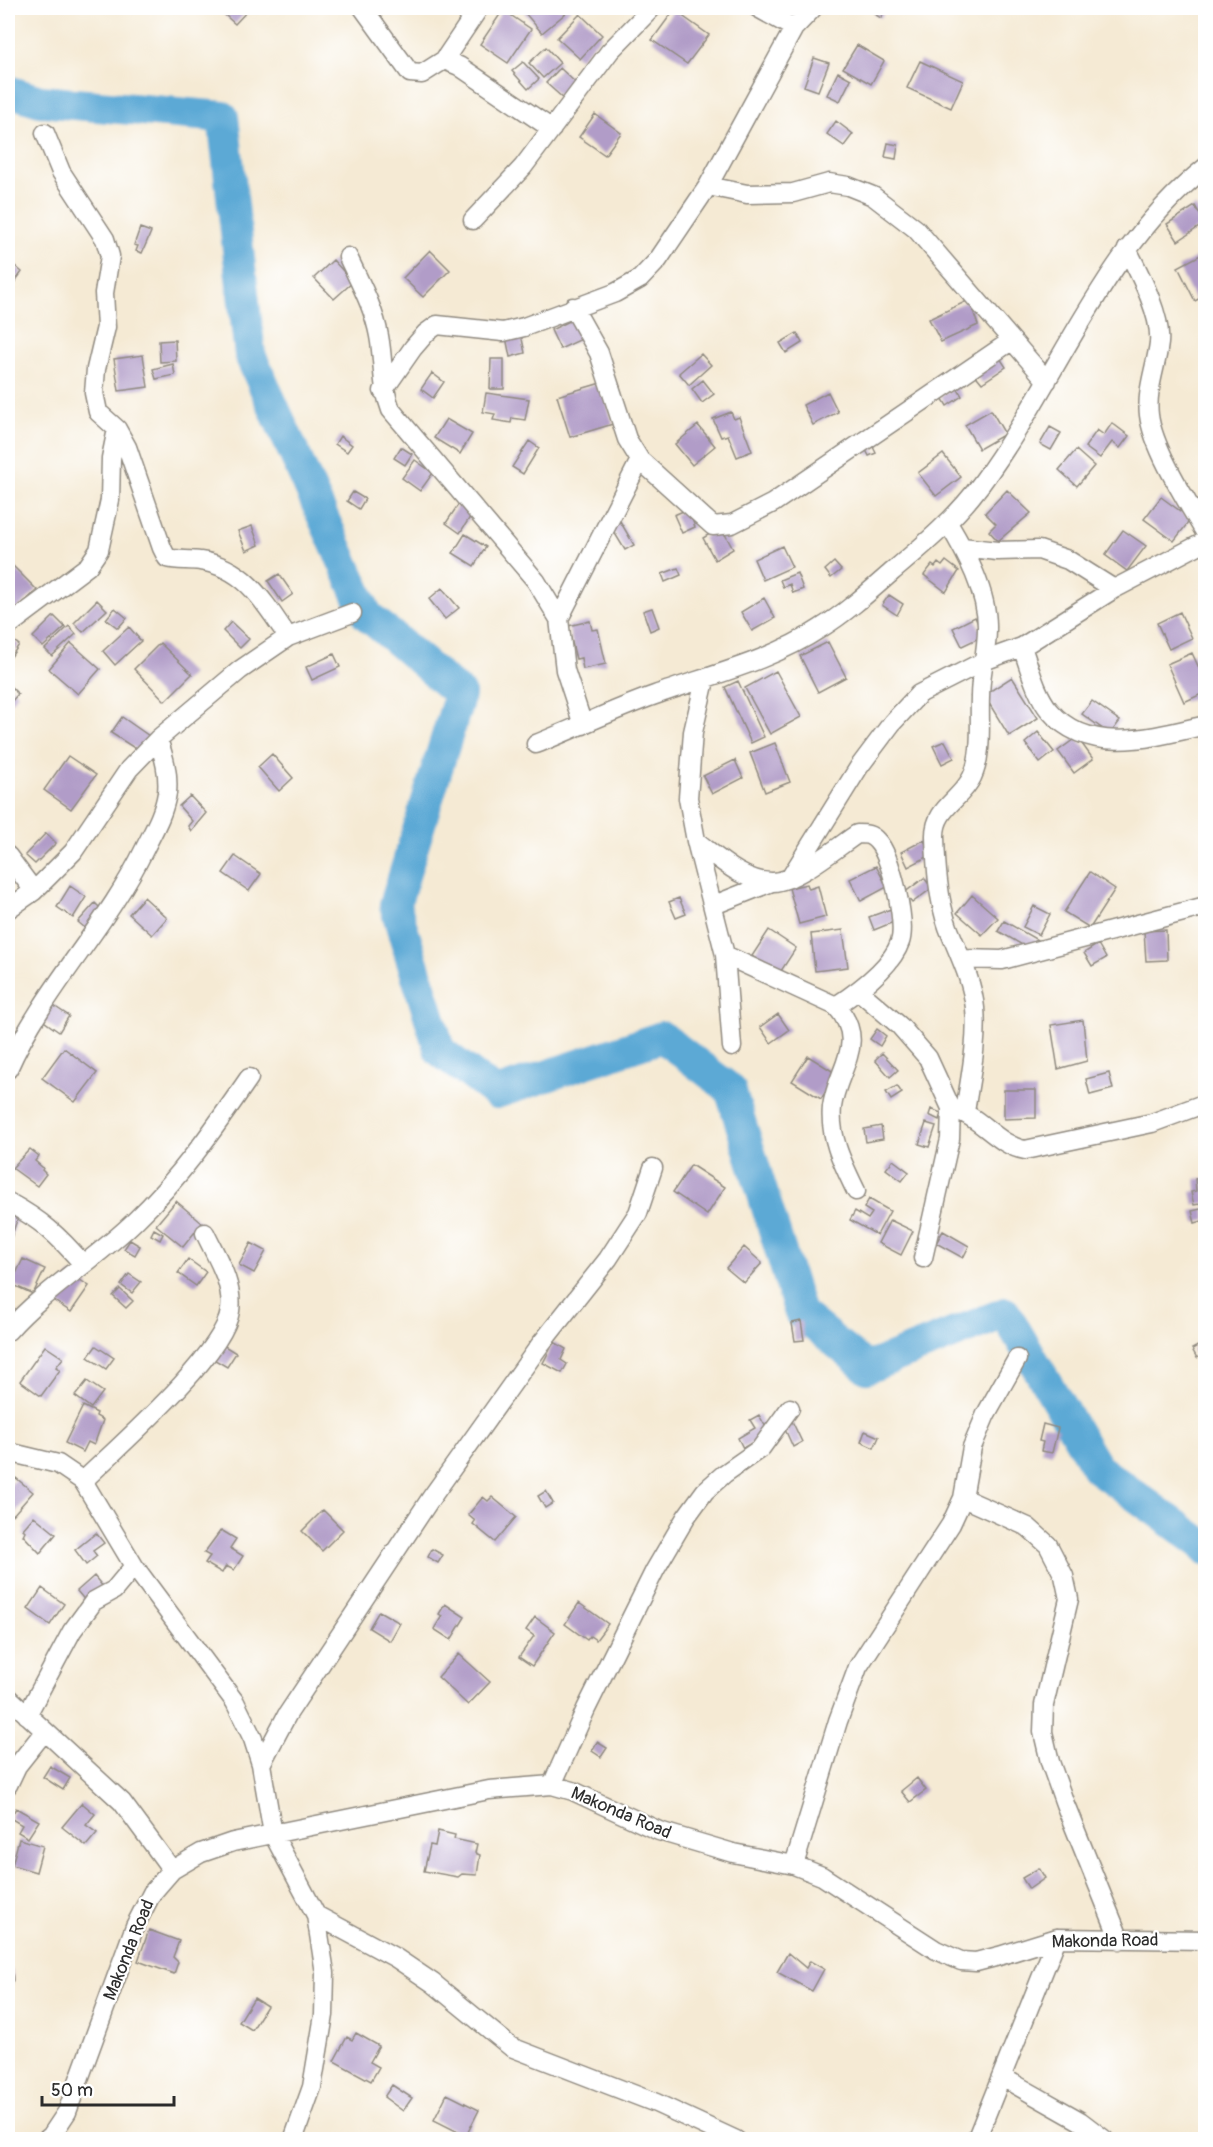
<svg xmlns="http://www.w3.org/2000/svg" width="1213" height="2147" viewBox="0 0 1213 2147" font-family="Pangolin,sans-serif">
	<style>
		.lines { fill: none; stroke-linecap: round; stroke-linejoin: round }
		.river { stroke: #5ba9d5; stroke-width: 32 }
		.building { fill: #b19cc8 }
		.minor-casing { stroke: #908a80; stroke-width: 21 }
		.minor { stroke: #fff; stroke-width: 18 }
		.labels { text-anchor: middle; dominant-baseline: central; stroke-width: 4.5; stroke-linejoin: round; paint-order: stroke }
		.street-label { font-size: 18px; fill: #2b2b2b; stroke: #fff }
	</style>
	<rect width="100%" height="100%" fill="#fff"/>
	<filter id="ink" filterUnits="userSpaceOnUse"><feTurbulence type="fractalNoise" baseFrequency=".0167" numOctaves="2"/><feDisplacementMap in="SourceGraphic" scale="12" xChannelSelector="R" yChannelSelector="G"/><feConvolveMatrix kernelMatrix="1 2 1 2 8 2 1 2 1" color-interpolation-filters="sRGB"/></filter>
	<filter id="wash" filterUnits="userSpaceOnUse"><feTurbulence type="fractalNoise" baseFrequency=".008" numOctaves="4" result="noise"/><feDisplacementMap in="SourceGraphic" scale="24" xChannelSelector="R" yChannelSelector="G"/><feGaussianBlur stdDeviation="1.35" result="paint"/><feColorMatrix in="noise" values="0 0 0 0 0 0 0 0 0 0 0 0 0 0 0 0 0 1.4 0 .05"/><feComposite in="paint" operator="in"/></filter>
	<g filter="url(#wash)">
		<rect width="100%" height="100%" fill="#f5ead4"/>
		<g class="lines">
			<!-- river -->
			<path class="river" d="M8,91L40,101L223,117L250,355L367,615L460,694L395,905L440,1051L496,1093L662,1037L730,1089L800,1313L867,1368L1005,1313L1097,1468L1202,1544L1206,1549"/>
		</g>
		<g id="blocks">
			<!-- building -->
			<path class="building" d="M217,8H250L235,24Z
				M530,8H572L542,33L524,12Z
				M877,8H885L881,18L874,14Z
				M503,10L531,29L508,63L480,44Z
				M674,10L709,35L687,64L652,40Z
				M580,14L602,35L580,59L557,38Z
				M857,45L884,61L871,84L843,68Z
				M546,47L560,63L543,78L529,63Z
				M814,58L829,63L818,91L804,86Z
				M920,61L963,81L951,108L907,88Z
				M523,62L539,79L528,89L512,71Z
				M560,68L578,85L564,99L546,83Z
				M838,72L851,79L840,101L827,95Z
				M595,114L621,133L605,155L579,137Z
				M836,121L853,134L844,146L827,134Z
				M888,143L898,145L896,159L885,157Z
				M1195,206L1205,223L1178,241L1167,224Z
				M140,228L151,232L142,253L136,251L138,246L134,245Z
				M430,250L450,270L423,297L403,278Z
				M1206,252V295L1195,301L1178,267Z
				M8,260L22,272L8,291Z
				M333,260L353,282L334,299L314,278Z
				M969,300L978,325L941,342L929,319Z
				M574,319L584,338L560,349L551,330Z
				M797,333L802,343L786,353L780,343Z
				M521,334L525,353L510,357L506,337Z
				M175,340L176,361L160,362L159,341Z
				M701,354L711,365L689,385L679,373Z
				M143,355L148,387L119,391L114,359Z
				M998,355L1006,367L982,383L973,372Z
				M491,359H504V389H490Z
				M173,364L175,375L156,379L153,369Z
				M432,373L444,382L433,398L421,389Z
				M703,380L714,394L702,403L692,389Z
				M601,383L613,424L570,437L557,396Z
				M956,386L962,396L947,406L941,396Z
				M828,392L838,412L813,425L803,405Z
				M486,393L529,399L525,420L512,418L511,423L493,420L495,414L483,412Z
				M991,410L1005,434L979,449L965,425Z
				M731,412L734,419L739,417L752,451L737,457L728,435L721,437L713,419Z
				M446,419L472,434L460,454L434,438Z
				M1112,423L1129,436L1120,448L1112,442L1100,458L1085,447L1097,430L1104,435Z
				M698,425L715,446L692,465L675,444Z
				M1050,427L1061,433L1051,450L1040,444Z
				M340,436L352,445L347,452L335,444Z
				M529,441L539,448L523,474L512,467Z
				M871,443L876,453L869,456L864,446Z
				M401,447L412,454L405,465L394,458Z
				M1076,450L1094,466L1077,486L1059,470Z
				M943,454L961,477L936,496L918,473Z
				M415,460L433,473L420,491L402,478Z
				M1007,490L1031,513L998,541L989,531L996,524L985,513Z
				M353,492L365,499L359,509L347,501Z
				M1161,497L1191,519L1174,541L1144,519Z
				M460,502L474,511L460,533L446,523Z
				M688,509L695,527L682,533L674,515Z
				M620,521L634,545L625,550L611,527Z
				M252,526L259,545L246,551L238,531Z
				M721,527L733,549L715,560L703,538Z
				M1123,530L1146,546L1127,571L1105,555Z
				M465,534L486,547L474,566L453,553Z
				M782,546L792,567L763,580L754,559Z
				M946,561L959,571L946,592L924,575L932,565L935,567L938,563L942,566Z
				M834,562L841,570L831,578L825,570Z
				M11,564L37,590L10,616L8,614V567Z
				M678,568L681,575L665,582L662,574Z
				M797,573L803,589L793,593L790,584L783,587L780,580Z
				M279,574L293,594L282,602L268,581Z
				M442,588L459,608L445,619L429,599Z
				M889,595L903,604L897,615L882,605Z
				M764,598L775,618L752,631L741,612Z
				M97,600L107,610L83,632L74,623Z
				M115,608L127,618L118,628L106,619Z
				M652,608L659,627L650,631L643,611Z
				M1180,612L1192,638L1169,649L1157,623Z
				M54,616L65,627L43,647L33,637Z
				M975,617L983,636L962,646L953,628Z
				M590,621L592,630L598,629L606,664L583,669L581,658L576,659L568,626Z
				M231,622L249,639L240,648L223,631Z
				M69,626L76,634L52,656L45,649Z
				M129,627L141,641L115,665L103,651Z
				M10,638L19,645L8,661V641Z
				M828,642L846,677L818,692L800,656Z
				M71,643L100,669L78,694L49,669Z
				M160,643L192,674L165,701L134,669Z
				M1192,653L1206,683V692L1184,702L1167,664Z
				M334,654L340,667L312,680L306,667Z
				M776,671L801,717L770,734L745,688Z
				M1012,677L1038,718L1009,736L984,695Z
				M738,681L764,737L751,743L725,687Z
				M9,685L18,694L10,703L8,700Z
				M1092,701L1120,721L1110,734L1082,714Z
				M122,717L149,736L139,751L111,733Z
				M1038,732L1054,752L1040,763L1025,743Z
				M1077,737L1093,759L1074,773L1058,751Z
				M945,741L954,758L942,764L933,746Z
				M775,743L790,782L765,792L750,753Z
				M272,754L293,778L279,791L258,767Z
				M68,756L96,775L71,809L44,790Z
				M735,760L743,778L712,794L703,776Z
				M190,796L206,813L191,831L188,826L192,821L179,806Z
				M46,833L56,843L35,864L25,855Z
				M924,840L931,855L908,867L901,852Z
				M235,856L261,874L249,891L223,873Z
				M876,866L887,887L861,901L850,879Z
				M1090,872L1115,889L1090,928L1064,912Z
				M924,878L932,888L912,903L904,893Z
				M807,884L809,889L818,886L826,917L799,924L789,888Z
				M70,886L86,897L73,918L57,907Z
				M972,895L998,918L982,935L957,913Z
				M144,897L167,918L152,935L129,914Z
				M679,898L686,914L676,918L669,902Z
				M95,903L106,914L90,932L78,922Z
				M1034,906L1050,914L1039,935L1023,927Z
				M891,909L896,921L874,930L869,917Z
				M1004,921L1039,941L1033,951L998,931Z
				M769,930L796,948L779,974L752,956Z
				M843,930L848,967L815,971L811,934Z
				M1166,930L1167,960L1146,961L1144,931Z
				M1098,944L1106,958L1092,966L1084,953Z
				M51,1004L69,1016L59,1032L41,1019Z
				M778,1014L789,1030L771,1043L760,1027Z
				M1083,1020L1087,1061L1058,1069L1051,1025Z
				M877,1029L886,1036L880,1046L870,1039Z
				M64,1048L97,1073L75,1102L42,1078Z
				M882,1053L898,1070L890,1077L875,1060Z
				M808,1056L837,1074L821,1099L792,1081Z
				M1109,1073L1113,1089L1090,1095L1086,1079Z
				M897,1086L902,1093L891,1100L886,1092Z
				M1004,1090H1036V1118L1004,1119Z
				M931,1109L941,1113L939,1120L929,1115Z
				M926,1123L936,1126L929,1147L919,1144Z
				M881,1126L883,1139L866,1142L864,1129Z
				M30,1149L39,1156L35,1161L43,1168L42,1170L46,1174L37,1186L12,1168Z
				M893,1160L909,1172L902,1181L886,1169Z
				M691,1165L725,1187L707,1215L673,1192Z
				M1204,1178L1206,1203L1194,1205L1191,1192L1196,1191L1195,1179Z
				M869,1199L890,1211L877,1235L850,1220L855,1211L868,1219L872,1213L864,1208Z
				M176,1201L202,1223L183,1247L156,1225Z
				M1205,1208L1206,1220L1195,1223L1192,1211Z
				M8,1213L18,1217L8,1247Z
				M890,1220L913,1231L901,1255L878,1243Z
				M154,1229L163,1234L160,1240L151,1235Z
				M943,1231L969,1246L963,1258L936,1243Z
				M130,1240L140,1246L135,1255L124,1249Z
				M251,1243L266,1251L254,1273L239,1265Z
				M744,1247L762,1263L744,1283L726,1268Z
				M23,1259L45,1269L33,1294L11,1284Z
				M188,1259L206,1272L196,1286L178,1273Z
				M71,1274L89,1286L71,1312L53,1300Z
				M129,1274L141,1282L132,1293L121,1285Z
				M120,1289L133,1301L126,1308L113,1296Z
				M801,1321L804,1340L795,1341L792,1323Z
				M218,1342L236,1353L227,1367L210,1357Z
				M554,1342L566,1349L561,1360L567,1364L562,1373L543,1363Z
				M1203,1343L1206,1353L1197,1358L1192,1349Z
				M45,1346L63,1358L56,1367L60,1370L41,1396L20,1381Z
				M96,1346L114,1358L106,1369L88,1357Z
				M87,1381L103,1392L91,1408L75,1396Z
				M83,1406L97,1413L96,1416L103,1420L94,1445L88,1442L83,1452L65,1443Z
				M759,1415L769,1433L758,1445L755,1441L743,1448L738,1438L755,1428L750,1420Z
				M792,1421L802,1442L793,1447L783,1425Z
				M1043,1424L1058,1428L1052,1453L1041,1451L1043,1442L1039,1441Z
				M865,1431L879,1437L874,1448L861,1442Z
				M16,1478L33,1492L13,1515L8,1510V1488Z
				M546,1491L553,1503L545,1508L538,1496Z
				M483,1497L488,1501L492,1497L516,1517L495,1542L473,1524L475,1521L468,1515Z
				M323,1510L343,1530L322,1551L302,1531Z
				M34,1516L56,1534L40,1553L23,1535L25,1531L23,1529Z
				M221,1530L236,1539L230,1548L243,1556L234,1570L226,1566L222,1573L205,1563L210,1556L204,1553Z
				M96,1533L104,1543L93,1551L97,1556L86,1565L75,1550Z
				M432,1549L443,1555L438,1563L428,1557Z
				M94,1576L104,1588L87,1603L77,1591Z
				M42,1588L64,1604L50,1625L28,1609Z
				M579,1603L608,1624L596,1640L590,1636L587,1640L565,1624Z
				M445,1604L465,1617L451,1640L434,1629L442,1616L439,1614Z
				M379,1611L400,1623L390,1641L369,1628Z
				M535,1617L555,1632L532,1666L519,1657L534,1636L526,1630Z
				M459,1654L490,1682L468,1705L438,1677Z
				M597,1742L607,1748L601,1757L592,1751Z
				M50,1766L70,1778L63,1790L43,1777Z
				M917,1778L926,1790L910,1802L901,1791Z
				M82,1803L95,1814L86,1825L97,1833L86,1846L62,1827Z
				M16,1808L39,1821L28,1838L18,1832L22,1825L10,1818Z
				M438,1831L455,1835L454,1839L477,1844L475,1853L480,1855L477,1875L462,1874L458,1877L424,1871L430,1845L435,1846Z
				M19,1839L43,1846L36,1872L12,1865Z
				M1039,1868L1045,1878L1029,1889L1022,1878Z
				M149,1930L179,1941L173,1957L178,1962L174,1974L138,1961Z
				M788,1953L806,1968L810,1961L824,1969L812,1991L777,1972Z
				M8,1969L12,1970L13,1980L8,1995Z
				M254,1998L267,2006L252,2030L239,2022Z
				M356,2033L379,2046L370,2062L379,2067L371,2081L334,2061L347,2037L352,2040Z
				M392,2085L412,2098L403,2111L384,2097Z
				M447,2094L479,2110L466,2136L434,2120Z"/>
		</g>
	</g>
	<g filter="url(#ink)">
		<use href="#blocks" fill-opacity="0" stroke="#908a80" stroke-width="1.5"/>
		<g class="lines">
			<defs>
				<path id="minor" d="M363,8L410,73L422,74L444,60L459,66L552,129
					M758,8L794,28
					M444,60L479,8
					M45,133L61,172L105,239L110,256L104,293L106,327L96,369L94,393L98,412L117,429L127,447L162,548L167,558C178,561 189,559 200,561C245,567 265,603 288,637
					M708,186L747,194L793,193L829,183L848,186L873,196L916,229L1047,381
					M473,220L523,167L610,51L652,8
					M1127,249C1139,273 1162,316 1159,343C1156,368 1146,390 1149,415C1153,449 1188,503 1206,534
					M348,257C360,283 374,308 379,336C384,362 381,385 391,410L536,581L559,619L565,670L583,725
					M573,307L599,353L627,439L640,460L713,526L732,524L773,503L1011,341
					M383,391L413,348L426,333L437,325L503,332L524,327L615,293L640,279L658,260L708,186L794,28L813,8
					M948,523C966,553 988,593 987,629C987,652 980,674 980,697C979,722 983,754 972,777C961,800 934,808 935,837C936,866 938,899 948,927C958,953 972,979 975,1008C978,1043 970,1078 965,1112
					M962,547L997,551L1039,550L1068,560L1114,589
					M559,619L640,460
					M8,626L88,566L99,550L110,500L111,458L117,429
					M1022,647C1029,666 1036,695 1050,711C1089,757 1154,737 1206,725
					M705,680L693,732L688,798L696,841L725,955L732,1047
					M536,744C576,728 615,709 655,695C711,675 771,661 821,628C847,612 870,591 893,571C925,544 956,518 981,484C1058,380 1102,249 1206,167
					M696,841C717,857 744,883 773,882C797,881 836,848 857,834C866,834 871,834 877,841C891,855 907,923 900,942C892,966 857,992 836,1006
					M8,856L34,891
					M790,878L859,767L892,723L919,694L986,660L1022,647L1114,589L1206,541
					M714,905L772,882
					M8,909L34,891L73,852L129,769L158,739L240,670L288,637L352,613
					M725,955L836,1006C869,1043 837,1068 832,1107C829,1137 843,1164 856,1191
					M963,959L1002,960L1206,906
					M859,991L900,1026L928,1058L951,1108L950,1139L923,1258
					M8,1069C43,989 107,927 145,848C154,830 164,813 167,793C169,773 164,757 158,739
					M954,1109C981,1117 997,1145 1025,1150L1152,1123L1206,1103
					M8,1202C41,1220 58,1235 83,1264
					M8,1331C45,1289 95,1260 135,1221C180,1178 214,1129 249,1078
					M8,1452L58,1464L83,1481L134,1566L235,1702L253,1739L261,1764L273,1834L316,1915L325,1973L324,2015L312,2087L293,2140
					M83,1481C117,1448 224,1355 230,1311C234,1283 216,1257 205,1233
					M963,1498L1028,1527L1048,1545L1064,1576L1069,1599L1044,1705L1043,1732L1050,1762L1065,1804L1120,1940
					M8,1697L122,1802L172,1870
					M27,1715L72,1631L94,1601L114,1590L134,1566
					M261,1764L287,1715L431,1498L540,1345L608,1259L638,1213L653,1168
					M8,1785L17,1766L44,1732
					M552,1785L586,1709L655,1570L686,1517L705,1491L724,1474L761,1448L790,1408
					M794,1865L838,1721L858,1667L951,1524L963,1498L972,1447L986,1414L1017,1359
					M316,1915L396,1958L433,1983L511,2047L656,2103L736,2140
					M1002,2077L1080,2121L1105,2140
					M46,2140L51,2136L67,2112L135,1926L152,1893L172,1870L201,1853L233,1842L489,1790L552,1785L573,1791L659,1831L733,1853L794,1865L822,1876L936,1950L961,1961L976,1962L999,1956L1057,1938L1206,1940
					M976,2140L1057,1938"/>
			</defs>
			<!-- minor casing -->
			<use href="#minor" class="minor-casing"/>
			<!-- minor -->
			<use href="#minor" class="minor"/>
		</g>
	</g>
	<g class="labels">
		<!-- street labels -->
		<g class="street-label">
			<text transform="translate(621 1813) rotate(23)">Makonda Road</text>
			<text transform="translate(1105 1941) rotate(-1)">Makonda Road</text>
			<text transform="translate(129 1950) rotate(-68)">Makonda Road</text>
		</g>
	</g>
	<!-- margin -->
	<rect width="1213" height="2147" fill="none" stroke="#fff" stroke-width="30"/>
	<!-- scale -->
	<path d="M42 2096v9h132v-9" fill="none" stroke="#2b2b2b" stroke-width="3"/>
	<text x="51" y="2096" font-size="18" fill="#2b2b2b" stroke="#ffffff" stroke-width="4.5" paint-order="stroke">50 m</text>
</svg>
